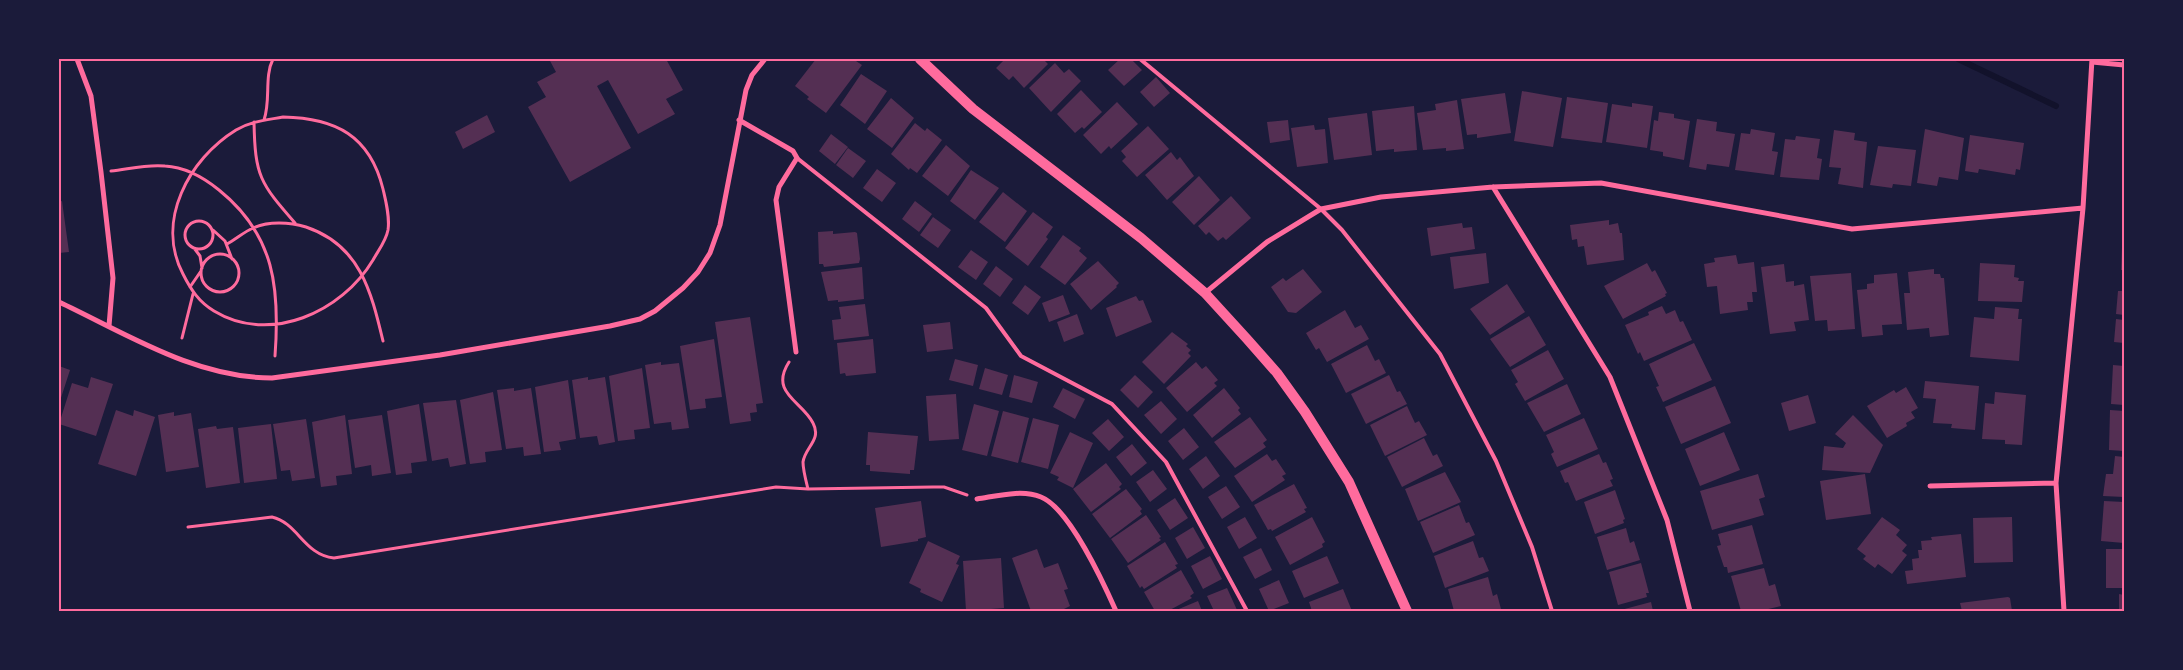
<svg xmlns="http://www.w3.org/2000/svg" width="2183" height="670" viewBox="0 0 2183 670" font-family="Raleway,sans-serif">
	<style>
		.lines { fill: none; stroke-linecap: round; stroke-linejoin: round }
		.stream { stroke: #12122b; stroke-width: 6 }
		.building { fill: #542f53 }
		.path { stroke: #ff6b9d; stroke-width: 3 }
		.service { stroke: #ff6b9d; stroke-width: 4 }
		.minor { stroke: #ff6b9d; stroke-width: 5 }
		.secondary { stroke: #ff6b9d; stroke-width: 10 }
		.neatline { fill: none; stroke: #ff6b9d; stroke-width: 2 }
	</style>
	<rect width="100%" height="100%" fill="#1b1b3a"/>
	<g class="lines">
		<!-- stream -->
		<path class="stream" d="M1958,59L2056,106"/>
	</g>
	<!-- building -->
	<path class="building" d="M549,59H666L683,90L666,99L675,114L638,134L608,80L597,86L631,148L570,182L528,107L546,97L537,82L556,72Z
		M816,59H853L862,65L826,113L807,99L809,97L795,86Z
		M1005,59H1043L1048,64L1024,88L1013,76L1009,80L996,68Z
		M1120,59H1131L1142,70L1124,86L1108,70Z
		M1055,63L1064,73L1069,69L1081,81L1051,112L1029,88Z
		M861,74L887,91L865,124L840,105Z
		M1156,77L1170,93L1154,107L1140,92Z
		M1081,90L1102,112L1084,129L1082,127L1075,133L1057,114Z
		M1522,91L1562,98L1553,147L1514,141Z
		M1505,93L1511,133L1477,138V134L1467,135L1461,99Z
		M1567,97L1608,103L1602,143L1561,138Z
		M891,98L914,118L892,148L867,129Z
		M1457,100L1464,149L1446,151V148L1423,150L1417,113L1436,110L1435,104Z
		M1117,102L1138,124L1111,149L1109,146L1101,154L1083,135Z
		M1632,103L1653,106L1647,148L1606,142L1612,104L1632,107Z
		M1414,106L1417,150L1394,152V149L1376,151L1372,111Z
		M1659,112L1674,114V118L1690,121L1684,160L1663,156V152L1650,150L1654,120L1658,121Z
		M1367,113L1372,155L1334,160L1328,118Z
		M487,115L495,132L463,149L455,132Z
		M1697,119L1717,122L1716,131L1735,134L1729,167L1707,164L1706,170L1689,167Z
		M1288,120L1290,140L1270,143L1267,122Z
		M915,123L925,131L927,128L942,140L917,173L910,168L909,170L891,154Z
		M1314,125L1315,130L1325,129L1328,163L1297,167L1291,128Z
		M1148,126L1169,149L1137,177L1122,161L1126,157L1121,151Z
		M1751,129L1775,133L1772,151L1778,152L1774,175L1735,170L1741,133L1750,134Z
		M1925,129L1964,138L1958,180L1939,177L1937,186L1917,183Z
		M1834,130L1855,133L1854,140L1867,142L1863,188L1838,184L1841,168L1829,167Z
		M831,134L848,147L835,164L819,151Z
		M1970,135L2024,143L2020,170L2016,169L2015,175L1979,169L1978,173L1965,171Z
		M1796,136L1820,139L1817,158L1822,159L1819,180L1780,177L1785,139L1795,140Z
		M946,145L970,166L948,196L922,176Z
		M1878,146L1916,150L1911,186L1893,184L1892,188L1870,185Z
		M848,148L866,161L853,178L836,165Z
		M1171,152L1177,160L1180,157L1194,176L1167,200L1145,175Z
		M877,169L896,183L882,202L863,188Z
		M971,170L999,188L975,220L950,201Z
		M1199,176L1220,200L1194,225L1172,202Z
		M1003,192L1027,211L1005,242L979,222Z
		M1231,196L1251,218L1226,240L1223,237L1218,241L1209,232L1206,235L1198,226Z
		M62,201L69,252L59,253V202Z
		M915,201L932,214L919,232L902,219Z
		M1033,212L1053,227L1046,237L1048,239L1028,266L1005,248Z
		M933,217L951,230L938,248L920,235Z
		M1609,220V225L1618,223L1620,233H1622L1624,260L1587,265L1584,246L1578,247L1577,239L1572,240L1570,225Z
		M1462,223L1463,228L1472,227L1475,249L1431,256L1427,228Z
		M833,231V234L855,232L857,233L860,259L859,263L824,267L823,264H819L818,232Z
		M1063,235L1081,248L1079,251L1087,258L1065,285L1040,267Z
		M2122,247L2124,248V270H2121Z
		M971,250L988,262L976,280L958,267Z
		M1486,253L1489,283L1454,289L1450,257Z
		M1736,255L1738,264L1754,262L1757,292H1752L1753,302H1747L1748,310L1720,314L1717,286L1707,287L1704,264L1715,262L1714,258Z
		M1098,261L1119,283L1116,286L1117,287L1091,310L1070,284Z
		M1647,263L1652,272L1655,270L1667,293L1665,294L1666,296L1623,319L1604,286Z
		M1980,263L2015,265L2014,277L2019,278L2018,281H2024L2022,302L1978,301Z
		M1784,264L1786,282L1794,281V286L1804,284L1809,320L1794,322L1796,331L1770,334L1761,267Z
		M996,266L1013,279L1000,297L983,284Z
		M862,267L864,299L838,302V300L828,301L821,272Z
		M1303,269L1322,292L1296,313L1288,312L1271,287L1283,278L1286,281Z
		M1934,269V274H1940L1941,278H1944L1949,335L1930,337L1929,328L1907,330L1904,293H1910L1908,272Z
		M1851,273L1855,329L1828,331L1827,320L1815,321L1810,276Z
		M1897,273L1902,324L1882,325L1883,335L1862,337L1857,290L1867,289V284L1874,283V275Z
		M1507,284L1525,312L1490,335L1470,309Z
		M1025,285L1041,297L1028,315L1012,303Z
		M2118,291H2124V315L2116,314Z
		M1063,295L1070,314L1049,322L1042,303Z
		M1136,296L1139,301L1143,300L1152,322L1116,337L1106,308Z
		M865,304L869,336L834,340L832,320L841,319L839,307Z
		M1662,306L1666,314L1675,310L1680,322L1683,321L1692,340L1644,361L1640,352L1638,354L1625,325L1649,315L1648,312Z
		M1995,307L2019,309L2018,319H2022L2019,361L1970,357L1974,317L1994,319Z
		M1345,310L1355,328L1361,325L1369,339L1327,362L1319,348L1316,350L1306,333Z
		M1077,314L1084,334L1064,342L1057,322Z
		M1529,316L1546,345L1510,367L1490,339Z
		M750,317L763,403L756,404L757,412L750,413L751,421L730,424L715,322Z
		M2116,319L2124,320V343L2114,342Z
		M950,322L953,349L927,352L923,325Z
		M1172,332L1188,344L1186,346L1191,350L1188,353L1191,356L1164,384L1142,362Z
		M714,339L722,397L705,399L706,408L690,410L680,346Z
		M873,339L876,373L846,376L845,373L840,374L837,343Z
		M1694,343L1712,380L1663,402L1656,387L1659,386L1649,364Z
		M1367,345L1375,361L1379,359L1386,373L1346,393L1331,364Z
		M1548,350L1564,379L1525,401L1515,384L1518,382L1511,370Z
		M955,359L978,365L973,386L949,380Z
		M661,362V365L679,363L689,428L672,430L671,422L654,424L645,365Z
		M1196,362L1202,369L1206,366L1218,380L1214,383L1217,386L1187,412L1166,388Z
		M2113,365L2124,366V405L2111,404Z
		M59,366L70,370L59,404Z
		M642,368L650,428L634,430L635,439L618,441L609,376Z
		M985,368L1008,375L1002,395L979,389Z
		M1014,375L1038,382L1032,403L1009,397Z
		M1135,375L1153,392L1138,408L1120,390Z
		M1389,375L1397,392L1400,391L1407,404L1366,424L1351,394Z
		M91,377L113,384L96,436L59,424L72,383L88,388Z
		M588,377V380L605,377L615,442L599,445L597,436L580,438L572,380Z
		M568,380L576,439L559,442L561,450L544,452L535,387Z
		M1925,381L1979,386L1975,430L1951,428L1952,424L1933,423L1936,399L1923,398Z
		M1567,384L1581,414L1544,432L1527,403Z
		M1715,386L1731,423L1681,444L1665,407Z
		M1906,387L1918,408L1911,412L1915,418L1906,423L1907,426L1887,438L1867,406L1894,390L1896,393Z
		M514,388V391L531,388L541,454L524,456L523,447L506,449L497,390Z
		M1063,388L1085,399L1075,419L1053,407Z
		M1224,388L1240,408L1238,410L1241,414L1212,438L1193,415Z
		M493,392L502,450L485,452L486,462L470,464L460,400Z
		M1995,392L2026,395L2022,445L2005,444V440L1982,439L1985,403L1994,404Z
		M956,394L959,439L929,441L926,396Z
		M1808,395L1816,423L1789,431L1781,403Z
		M456,400L466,464L450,467L448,458L432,461L423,403Z
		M1161,401L1177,419L1161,434L1144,415Z
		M419,404L427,461L411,463L412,473L396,475L387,411Z
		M974,404L999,411L987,456L962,450Z
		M1407,406L1415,423L1419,421L1427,435L1385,456L1370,425Z
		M116,410L133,416L134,410L155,417L136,476L98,464Z
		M2110,410L2124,411V451L2109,450Z
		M1003,411L1029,418L1018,463L991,456Z
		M174,412V416L191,413L199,467L166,472L158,415Z
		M345,415L352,474L336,476L337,485L321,487L312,422Z
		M382,415L391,473L372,476L371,465L355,468L348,420Z
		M1853,415L1883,445L1870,473L1822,470L1824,446L1843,448L1846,443L1835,434Z
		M1250,417L1267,440L1263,443L1266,447L1235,468L1214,442Z
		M1033,418L1059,425L1048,469L1021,462Z
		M1584,418L1598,449L1557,467L1551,454L1554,452L1546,435Z
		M306,419L315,478L292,481L290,470L281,471L273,424Z
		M1108,419L1124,437L1109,451L1092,433Z
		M271,424L277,479L244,483L238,428Z
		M216,426L217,429L233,427L240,483L206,488L198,429Z
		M1184,428L1199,447L1183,460L1168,441Z
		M868,432L918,436L914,470H910V474L870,471V465H866Z
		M1070,432L1093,443L1073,488L1057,480L1059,477L1050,473Z
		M1724,432L1740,470L1700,486L1685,449Z
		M1424,438L1433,456L1437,454L1443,466L1402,487L1387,457Z
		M1132,444L1147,463L1131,476L1116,457Z
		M1267,454L1272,461L1276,459L1286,474L1282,476L1285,480L1252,502L1234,476Z
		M1599,454L1603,463L1606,462L1613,479L1610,480L1613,486L1576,501L1568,482L1565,483L1560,471Z
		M1206,456L1220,476L1203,489L1189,469Z
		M2115,456L2124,457V497L2103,496L2106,474H2113Z
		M1106,463L1122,484L1119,487L1121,489L1091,512L1073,489Z
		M1153,470L1167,489L1150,502L1136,482Z
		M1445,472L1461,502L1418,521L1405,489Z
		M1758,474L1765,497L1759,499L1764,515L1712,530L1700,491Z
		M1865,474L1871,514L1826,520L1820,481Z
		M1294,484L1307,508L1304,509L1306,512L1272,531L1271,529L1268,530L1254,505Z
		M1226,486L1240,507L1222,519L1208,497Z
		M1126,489L1142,509L1140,511L1142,514L1110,538L1092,514Z
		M1615,490L1625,519L1623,520L1624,523L1595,534L1584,502Z
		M1175,498L1188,518L1170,530L1157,510Z
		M921,501L926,537L918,539V541L881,547L875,508Z
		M2104,501L2124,502V543L2101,541Z
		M1459,505L1466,523L1469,522L1475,535L1433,553L1420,522Z
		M1146,515L1161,537L1159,538L1161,540L1128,563L1111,539Z
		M1245,517L1257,538L1239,549L1227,527Z
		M1312,517L1325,542L1322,544L1323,547L1290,565L1275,537Z
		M1882,517L1900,530L1896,535L1907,545L1902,551L1907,555L1892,574L1878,564L1875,568L1863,559L1866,556L1857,549Z
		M2012,517L2013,562L1974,563L1973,518Z
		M1752,525L1763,564L1728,573L1727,567H1724L1717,546L1721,545L1718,534Z
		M1193,527L1205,548L1187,559L1175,538Z
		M1626,528L1630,543L1634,541L1640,560L1607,570L1597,537Z
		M1961,534L1966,577L1907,584L1905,571L1913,570L1912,559L1919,558L1918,550H1922L1921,541L1932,540L1931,537Z
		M928,541L960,556L956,564L959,565L942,602L920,592L921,589L909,583Z
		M1473,541L1479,558L1483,557L1489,571L1445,588L1434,556Z
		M1165,542L1178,564L1175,565L1177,568L1144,589L1142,586L1140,588L1127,566Z
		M1261,548L1272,570L1255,579L1243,557Z
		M1037,549L1044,568L1058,563L1068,589L1064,590L1070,606L1060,611H1031L1012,558Z
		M2106,549H2124V588H2106Z
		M1210,556L1222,579L1203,589L1191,566Z
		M1327,556L1339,583L1304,598L1292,571Z
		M1001,558L1004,608L966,611L963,561Z
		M1641,563L1649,593H1646L1647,597L1618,605L1609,572Z
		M1764,568L1769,586L1775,584L1781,606L1760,611H1741L1731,576Z
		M1181,570L1194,593L1190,596L1192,598L1168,611H1155L1144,592Z
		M1488,577L1493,596L1497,594L1501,609L1493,611H1454L1448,589Z
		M1279,580L1289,603L1269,611L1259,589Z
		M1227,588L1237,610L1214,611L1207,596Z
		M1343,589L1352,611H1312L1309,602Z
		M2119,594L2124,595V611H2119Z
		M2008,597L2010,598L2012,611H1962L1960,603Z
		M1198,601L1202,611H1174Z
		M1651,602L1653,611H1617Z"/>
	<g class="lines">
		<!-- path -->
		<path class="path" d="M283,117C336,118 370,136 383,189C386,202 390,217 388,230C386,241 378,251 373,260C342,312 270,345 214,311C199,302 191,290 183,274C155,221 189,159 236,130C251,121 267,120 283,117Z
			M264,120C271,100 264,77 273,59
			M254,122C255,176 260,183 295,223
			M111,171C129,169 147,164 165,166C186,167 203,177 219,190C275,235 280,289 275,356
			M185 235a14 14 0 1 1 28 0a14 14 0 1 1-28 0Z
			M213,230L225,241L232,259
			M227,244C236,239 244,232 253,228C268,221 290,222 306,227C360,245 371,291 383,341
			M194,248L200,256L202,268
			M201 273a19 19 0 1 1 38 0a19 19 0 1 1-38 0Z
			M190,287L201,271
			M182,338L193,294
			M789,362C769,393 802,401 813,423C822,440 805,447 803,462C803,470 806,481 808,489L933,487H944L967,495
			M188,527L272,517C298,523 304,555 334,558L776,487L808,489"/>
		<!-- service -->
		<path class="service" d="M1140,59L1321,209L1342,230L1440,354L1496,461L1532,547L1552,611
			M797,158L986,308L1021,356L1112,404L1166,462L1247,611"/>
		<!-- minor -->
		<path class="minor" d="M77,59L91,96L101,172L113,278L109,326
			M2092,62L2124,65
			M739,120L793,151L797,158L779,187L776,200L796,352
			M1493,187L1610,377L1667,520L1690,611
			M1205,293L1267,242L1321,209L1381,197L1493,187L1601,183L1852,229L2083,208
			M59,302C127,334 195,378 272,378L440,355L610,326L640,319L655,311L683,288L698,272L710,253L720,225L746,90L752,75L765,59
			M1930,486L2056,483
			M977,499C997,496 1022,489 1041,497C1069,508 1104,584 1116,611
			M2064,611L2056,483L2083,208L2092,59"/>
		<!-- secondary -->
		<path class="secondary" d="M920,59L973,109L1141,238L1205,293L1247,339L1277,373L1305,412L1349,482L1407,611"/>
	</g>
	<!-- border -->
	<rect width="2183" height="670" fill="none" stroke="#1b1b3a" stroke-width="120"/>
	<rect x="60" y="60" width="2063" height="550" class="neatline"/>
</svg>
